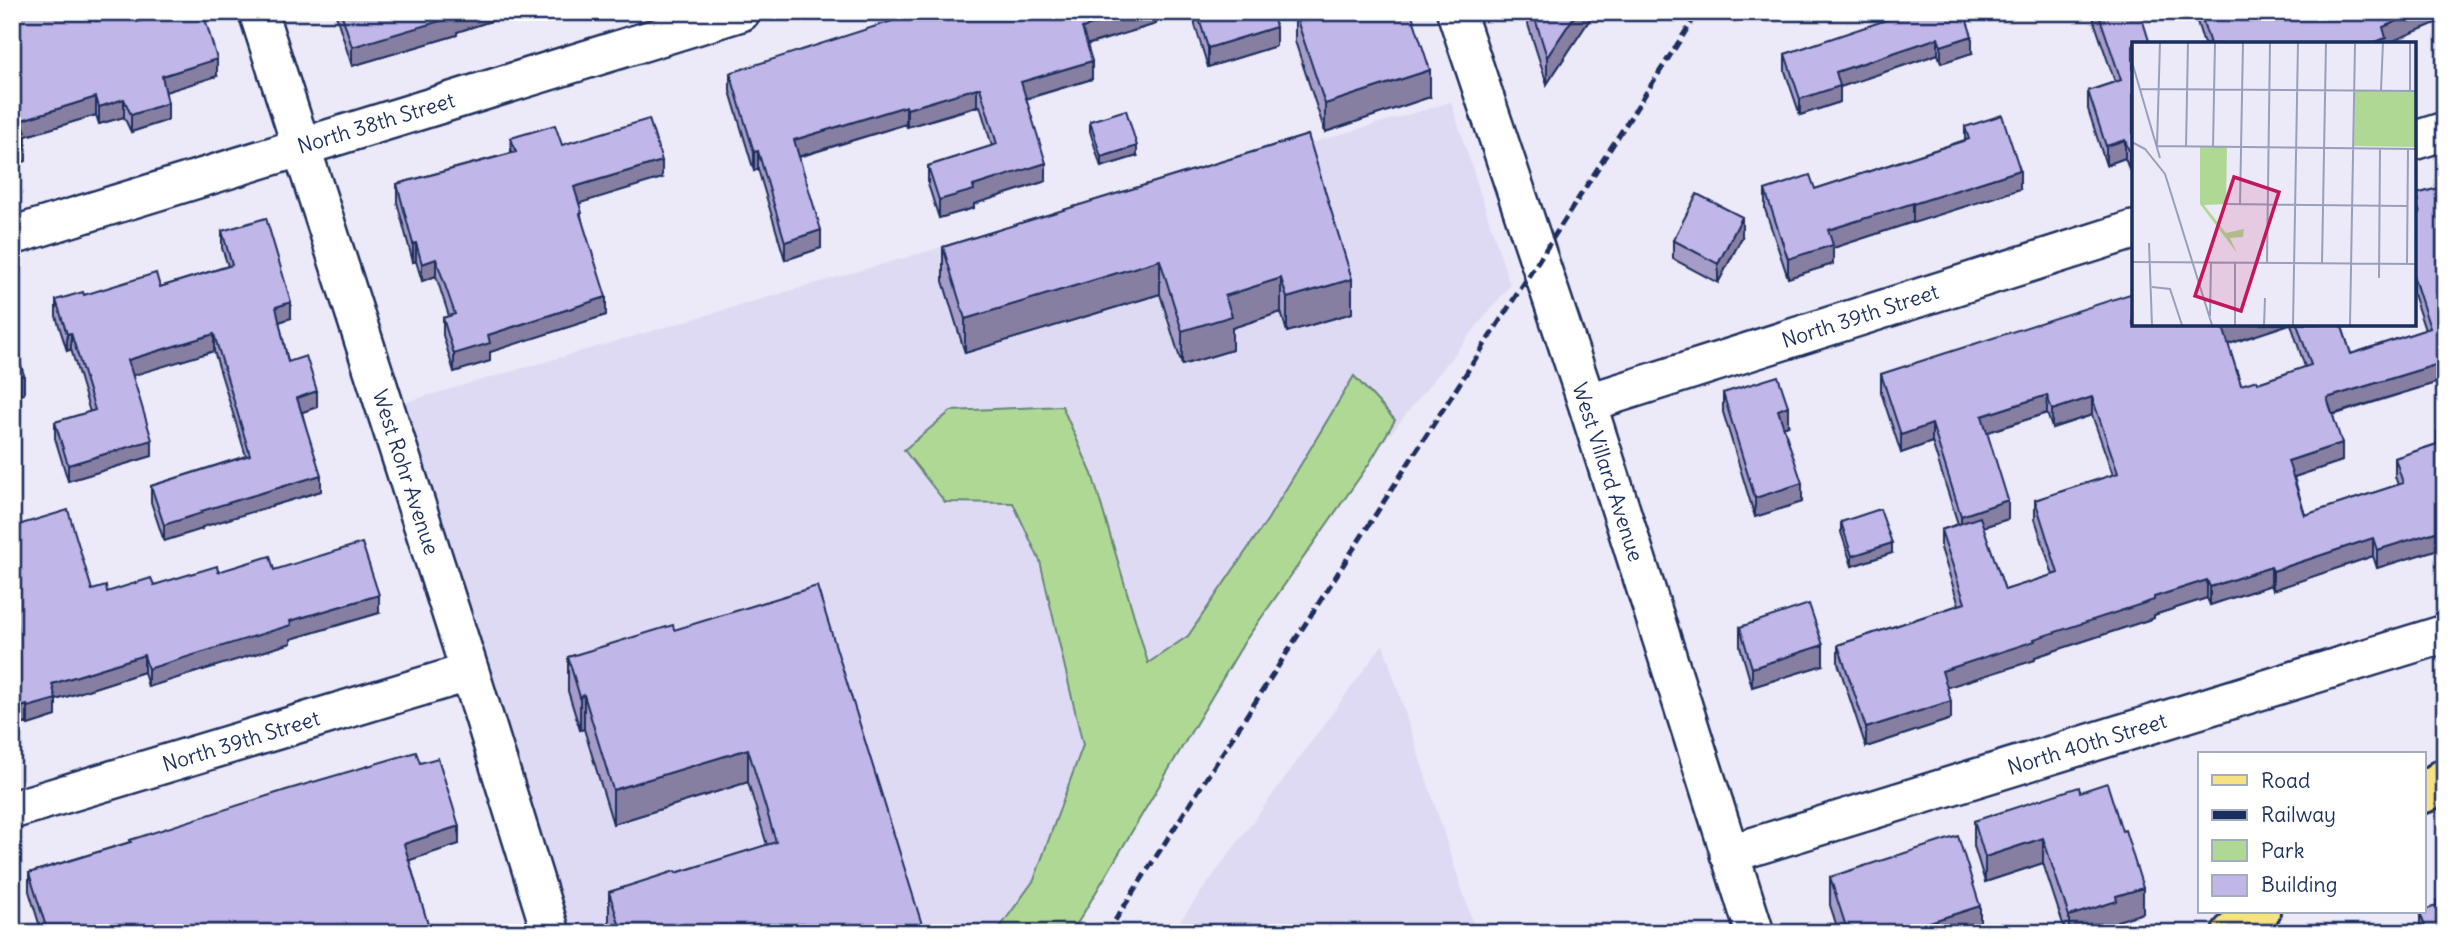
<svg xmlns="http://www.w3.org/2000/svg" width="2457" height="945" viewBox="0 0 2457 945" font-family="Delius,sans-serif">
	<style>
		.built { fill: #dfdaf3 }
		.green { fill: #b0d895; stroke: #66847a; stroke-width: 2 }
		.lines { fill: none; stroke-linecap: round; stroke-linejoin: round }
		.minor-casing { stroke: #1b2f5e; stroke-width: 42 }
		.major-casing { stroke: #1b2f5e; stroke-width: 44 }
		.minor { stroke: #fff; stroke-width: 37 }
		.major { stroke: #f6e281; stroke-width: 38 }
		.rail { stroke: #1b2f5e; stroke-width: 5; stroke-dasharray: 10 5; stroke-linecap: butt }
		.wall { fill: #a59dc8; stroke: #1b2f5e; stroke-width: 2; fill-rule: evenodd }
		.shaded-wall { fill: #867fa2; stroke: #1b2f5e; stroke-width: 2 }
		.building { fill: #c0b6e8; stroke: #1b2f5e; stroke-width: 2 }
		.labels { text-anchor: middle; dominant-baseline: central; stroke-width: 6; stroke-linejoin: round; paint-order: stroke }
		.street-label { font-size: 21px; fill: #1b2f5e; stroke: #fff }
		.inset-road { fill: none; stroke: #989fba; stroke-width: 2 }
		.view { fill: #c2185b; fill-opacity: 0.15; stroke: #c2185b; stroke-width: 3.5 }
		.inset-edge { fill: none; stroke: #1b2f5e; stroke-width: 3.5 }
	</style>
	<rect width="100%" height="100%" fill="#ece9f8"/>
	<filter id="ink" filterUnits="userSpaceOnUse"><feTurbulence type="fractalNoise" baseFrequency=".0143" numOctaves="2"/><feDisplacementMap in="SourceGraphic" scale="14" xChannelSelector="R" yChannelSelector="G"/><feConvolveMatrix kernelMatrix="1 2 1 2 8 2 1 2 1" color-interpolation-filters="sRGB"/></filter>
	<g filter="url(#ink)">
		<!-- built -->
		<path class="built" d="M1451,102L1510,285L1330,509L1014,933H551L385,408L1236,162L1318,141Z
			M1383,644L1476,933H1171Z"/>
		<!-- green -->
		<path class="green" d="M1354,376L1395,420L1369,464L1245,641L1080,919L1071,933H996L1034,880L1083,745L1040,561L1013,503L945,502L904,450L951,411L1062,406L1092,474L1148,663L1188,636L1268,519Z"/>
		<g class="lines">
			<defs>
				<path id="minor" d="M258,12L470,672L551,933
					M1456,12L1587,403L1755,933
					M2413,141L2445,131
					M12,236L741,12
					M1587,403L2133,230
					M12,810L470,672
					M1729,854L2445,634"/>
				<path id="major" d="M2424,793L2445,778
					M2232,933L2260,912"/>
			</defs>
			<!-- minor casing -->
			<use href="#minor" class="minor-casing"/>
			<!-- major casing -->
			<use href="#major" class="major-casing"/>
			<!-- minor -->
			<use href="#minor" class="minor"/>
			<!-- major -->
			<use href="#major" class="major"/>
			<!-- rail -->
			<path class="rail" d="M1107,933L1698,12"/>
		</g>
		<!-- wall -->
		<path class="wall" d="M12,12L90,14L96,21L137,22L217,76L165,92L168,120L131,132L124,117L99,124L96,115L26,136V161L12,165Z
			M335,12H519L457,32V35L352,66Z
			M1156,12V24L1087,45L1092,79L1026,99L1046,181L974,204V208L939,218L928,184V166L992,146L980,106L907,127L906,124L799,157L821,248L785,260L758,169L754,171L730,91V73L924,14Z
			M1195,12H1272L1276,46L1208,67L1195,25Z
			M1524,12H1592V16L1547,84Z
			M2094,12H2140L2133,44V167L2129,169L2125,158L2106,165L2088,109V91L2115,82L2094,21Z
			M2194,12H2445L2386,44H2204Z
			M1295,14L1430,97L1325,132L1295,41Z
			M1913,16L1972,53L1941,63L1938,54L1840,87V102L1800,115L1785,71V54Z
			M1090,121L1137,156L1101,167L1090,131Z
			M1965,127L2020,189L1913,223V222L1833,248V264L1788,278L1765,209V190L1815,189L1965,140Z
			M1308,135L1352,313L1287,332L1281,312L1232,328V350L1182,365L1160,294L965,353L943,281V247Z
			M511,138L562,145L662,178L579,203L582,221L606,315L490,352V361L454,372L443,335V318L449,316L436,276L422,281L416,261L413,262L397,202V184L511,153Z
			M2445,186V380L2333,415L2342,461L2294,477L2305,515L2398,485L2395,476V458L2437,444V432L2445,430V547L2377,568L2373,556L2273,590L2271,585L2210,605L2207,598L2154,615V618L2035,657V660L1947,687L1951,719L1866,747L1838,663V645L1959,605L1941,548V530L1958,524L1932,442L1901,453L1881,392V374L2228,344L2241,385L2258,383L2305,367L2291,324H2341L2351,354L2425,330L2413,294V215L2416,214L2417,194ZM2047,413L2052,428L2092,415L2113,475L2035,500V519L2053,575L2005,590L1983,527L2008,519L1987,432Z
			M222,231L291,318L279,322L288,362L317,407L302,412L321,491L202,527V529L164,541L151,502V486L246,456L214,351L132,375L152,456L68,481L55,438V422L90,412L71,349L67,351L56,316V300L84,295L160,287L228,266L222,248Z
			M1742,237L1718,283L1673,259V240Z
			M1723,393L1788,425L1783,427L1802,502L1755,517L1723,412Z
			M12,517L15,526L92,590L107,592L154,585L218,572L274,570L379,613L291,639V643L148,687L144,672L56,700V716L28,725L27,723L12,727Z
			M1841,522L1892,553L1852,566L1841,532Z
			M1740,627L1823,665L1752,687L1740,646Z
			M674,630L924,933H612L609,925V892L676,873L767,845L748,782L613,824L584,729L580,730L568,691V657Z
			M420,763L459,844L409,860L430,933H42L29,891V873L130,842V840Z
			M2080,792L2143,913L2117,921V926L2096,933H2066L2043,863L1985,882L1974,846V821Z
			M1830,877L1980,933H1839L1830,905Z
			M2436,901L2445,933H2420V912L2436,906Z"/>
		<!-- shaded-wall -->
		<path class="shaded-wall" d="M460,12H519L457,32V35L352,66V47Z
			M1135,12H1156V24L1082,46V28Z
			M1577,12H1592V16L1547,84V57Z
			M2418,12H2445V19L2386,44H2368L2383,27Z
			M1276,27V46L1208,67V48Z
			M1972,36V53L1941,63V46Z
			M1938,38V54L1840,87V102L1800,115V99L1836,72Z
			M217,59V76L162,93V76Z
			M1092,61V79L1021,100V82Z
			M1430,70V97L1325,132V104Z
			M977,88V106L907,127V109Z
			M96,97V115L26,136V161L12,165V148L22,120Z
			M124,99V117L99,124V107Z
			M168,103V120L131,132V115Z
			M906,106V124L794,158V140Z
			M2125,140V158L2106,165V146Z
			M1137,146V156L1101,167V157Z
			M2133,149V167L2129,169V151Z
			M758,151V169L754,171V152Z
			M662,161V178L574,205V187Z
			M1046,163V181L974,204V208L939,218V200L973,186Z
			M2020,170V189L1913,223V204Z
			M1913,203V222L1833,248V264L1788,278V259L1828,230Z
			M1742,217V237L1718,283V264Z
			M821,230V248L785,260V242Z
			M416,243V261L413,262V244Z
			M436,259V276L422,281V264Z
			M1160,260V294L965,353V319Z
			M1281,278V312L1232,328V350L1182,365V331L1225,296Z
			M1352,279V313L1287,332V298Z
			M606,297V315L490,352V361L454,372V354L488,335Z
			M291,302V318L276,323V307Z
			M2234,324H2290L2223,346V327Z
			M71,333V349L67,351V334Z
			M214,334V351L128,377V360Z
			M2445,362V380L2327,416V398Z
			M24,375V394L12,397V378Z
			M317,391V407L297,414V398Z
			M2047,395V413L1982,434V416Z
			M2092,397V415L2052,428V410Z
			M1788,406V425L1778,429V410Z
			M1932,424V442L1901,453V435Z
			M152,440V456L68,481V465Z
			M2342,443V461L2288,479V461Z
			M321,475V491L202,527V529L164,541V525L201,511Z
			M1802,483V502L1755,517V498Z
			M2008,500V519L1961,534V516Z
			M2445,529V547L2377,568V550Z
			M2373,538V556L2273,590V571Z
			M1892,543V553L1852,566V556Z
			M2271,567V585L2210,605V587Z
			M2207,580V598L2154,615V618L2035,657V660L1942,689V671L2154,597Z
			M379,595V613L291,639V643L148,687V669L290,621Z
			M1823,645V665L1752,687V668Z
			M144,655V672L56,700V716L28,725V707L52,684Z
			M584,695V729L580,730V697Z
			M1951,701V719L1866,747V728Z
			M27,705V723L12,727V710Z
			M748,749V782L613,824V790Z
			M459,826V844L404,862V844Z
			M2043,838V863L1985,882V857Z
			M2143,888V913L2117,921V926L2096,933H2069V916L2116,896Z
			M1980,906V933H1895Z
			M803,923V933H772Z"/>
		<!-- building -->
		<path class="building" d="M12,12H89L90,14L94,13L96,21L124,12H134L137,22L167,12H203L217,59L162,76L168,103L131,115L124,99L99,107L96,97L22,120L26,132L23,133L26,144L12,148V56L17,55L12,40Z
			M341,12H460L456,13L457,16L352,47Z
			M920,12H924V14L930,12H1135L1082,28L1092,61L1021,82L1046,163L973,186L974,190L939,200L928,166L997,144L980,88H977L907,109L906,106L794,140L821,230L785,242L758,151L754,152L730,73Z
			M1197,12H1272L1276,27L1208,48Z
			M1300,12H1411L1430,70L1325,104L1295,14Z
			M1533,12H1577L1547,57Z
			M1910,12H1912L1913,16L1925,12H1964L1972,36L1941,46L1938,38L1836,72L1840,86L1800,99L1785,54Z
			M2098,12H2140L2150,44H2133V149L2129,151L2125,140L2106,146L2088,91L2121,80Z
			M2200,12H2418L2383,27L2386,38L2368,44H2210Z
			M1126,110L1137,146L1101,157L1090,121Z
			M2002,115L2020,170L1913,204V203L1828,230L1833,245L1788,259L1765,190L1810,175L1815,189L1969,139L1965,127Z
			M649,119L662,161L574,187L582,213L580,214L606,297L488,335L490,343L454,354L443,318L455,314L436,259L422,264L416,243L413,244L397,184L516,152L511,138L555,125L562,145Z
			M1308,135L1352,279L1287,298L1281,278L1225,296L1232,316L1182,331L1160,260L965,319L943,247Z
			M2445,186V362L2327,398L2342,443L2288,461L2305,515L2403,483L2395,458L2440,443L2437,432L2445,430V529L2377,550L2373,538L2273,571L2271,567L2210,587L2207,580L2154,597V600L2034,639L2035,641L1942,671L1951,701L1866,728L1838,645L1965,603L1941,530L1980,517L2005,590L2058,573L2035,500L2118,473L2092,397L2052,410L2047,395L1982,416L2008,500L1961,516L1932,424L1901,435L1881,374L2133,293V324H2234L2223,327L2241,385L2257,380L2258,383L2311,365L2297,324H2341L2351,354L2430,328L2413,275V215L2420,213L2416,202L2419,201L2417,194Z
			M1697,194L1742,217L1718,264L1673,240Z
			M266,218L291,302L276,307L288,362L306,356L317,391L297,398L321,475L201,511L202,513L164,525L151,486L250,455L214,334L128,360L152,440L68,465L55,422L95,410L71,333L67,334L56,300L83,292L84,295L156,273L160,287L232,265L222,231Z
			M12,336L24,375L12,378Z
			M1778,376L1788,406L1778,410L1802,483L1755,498L1723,393Z
			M1880,509L1892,543L1852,556L1841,522Z
			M68,510L92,590L106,586L107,592L151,578L154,585L217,566L218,572L270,556L274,570L362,543L379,595L290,621L291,625L148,669L144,655L52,684L56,699L28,707L27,705L12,710V517L15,526Z
			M817,586L924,931L918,933H805L803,923L772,933H622L609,892L675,871L676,873L776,842L748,749L613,790L584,695L580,697L568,657L673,625L674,630Z
			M1809,604L1823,645L1752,668L1740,627Z
			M416,752L420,763L438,758L459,826L404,844L430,931L423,933H48L29,873L131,842L130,840L286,790Z
			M2107,783L2122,831L2125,830L2143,888L2116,896L2117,901L2069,916L2043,838L1985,857L1974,821L2079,787L2080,792Z
			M1958,836L1980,906L1895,933H1848L1830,877Z
			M2445,898V933H2427L2420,912H2424V910L2437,906L2436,901Z"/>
	</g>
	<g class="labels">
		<!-- street labels -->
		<g class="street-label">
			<text transform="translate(376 123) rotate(-17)">North 38th Street</text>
			<text transform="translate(1860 316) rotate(-18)">North 39th Street</text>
			<text transform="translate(406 472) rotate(72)">West Rohr Avenue</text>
			<text transform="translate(1608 472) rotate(72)">West Villard Avenue</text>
			<text transform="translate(241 741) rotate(-17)">North 39th Street</text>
			<text transform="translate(2087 744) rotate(-17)">North 40th Street</text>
		</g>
	</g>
	<!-- overview -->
	<g transform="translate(2132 42)">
		<rect width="284" height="284" fill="#ece9f8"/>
		<path d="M223,49L283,50V105L222,104ZM68,105H95L94,162L72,163L94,191L112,187L111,195L98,196L105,211L68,162Z" fill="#b0d895"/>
		<path class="inset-road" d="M28,0L25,104L284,107M0,20L28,116M8,47L284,49M249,48L251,0M278,49V0M0,100L13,107L33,132L80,283M54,105L56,0M81,105L83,0M94,162L275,164M108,162L111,0M17,201L20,283M0,220L284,222M135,221L138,0M190,221L194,0M275,222L276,107M247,236L248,106M20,245L38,247L50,283M78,274L79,220M103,283V220M132,283L133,256M161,283L166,0M218,283L223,2"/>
		<path class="view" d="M102,135L147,150L109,269L63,254Z"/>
		<rect width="284" height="284" class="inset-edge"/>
	</g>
	<!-- margin -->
	<rect width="2457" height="945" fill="none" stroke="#fff" stroke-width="42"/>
	<rect x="21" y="21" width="2415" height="903" fill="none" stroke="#1b2f5e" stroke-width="2.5" filter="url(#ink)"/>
	<!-- legend -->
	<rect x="2198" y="752" width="228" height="161" fill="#ffffff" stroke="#a4acbf" stroke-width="2"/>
	<rect x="2212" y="775" width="35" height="10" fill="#f6e281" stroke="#a4acbf" stroke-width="2"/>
	<text x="2261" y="788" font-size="21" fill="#1b2f5e">Road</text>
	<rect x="2212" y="810" width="35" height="10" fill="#1b2f5e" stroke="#a4acbf" stroke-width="2"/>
	<text x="2261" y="822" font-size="21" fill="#1b2f5e">Railway</text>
	<rect x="2212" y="840" width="35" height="21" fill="#b0d895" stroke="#a4acbf" stroke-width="2"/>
	<text x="2261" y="858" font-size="21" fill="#1b2f5e">Park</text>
	<rect x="2212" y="875" width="35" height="21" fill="#c0b6e8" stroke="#a4acbf" stroke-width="2"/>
	<text x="2261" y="892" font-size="21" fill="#1b2f5e">Building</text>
</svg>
